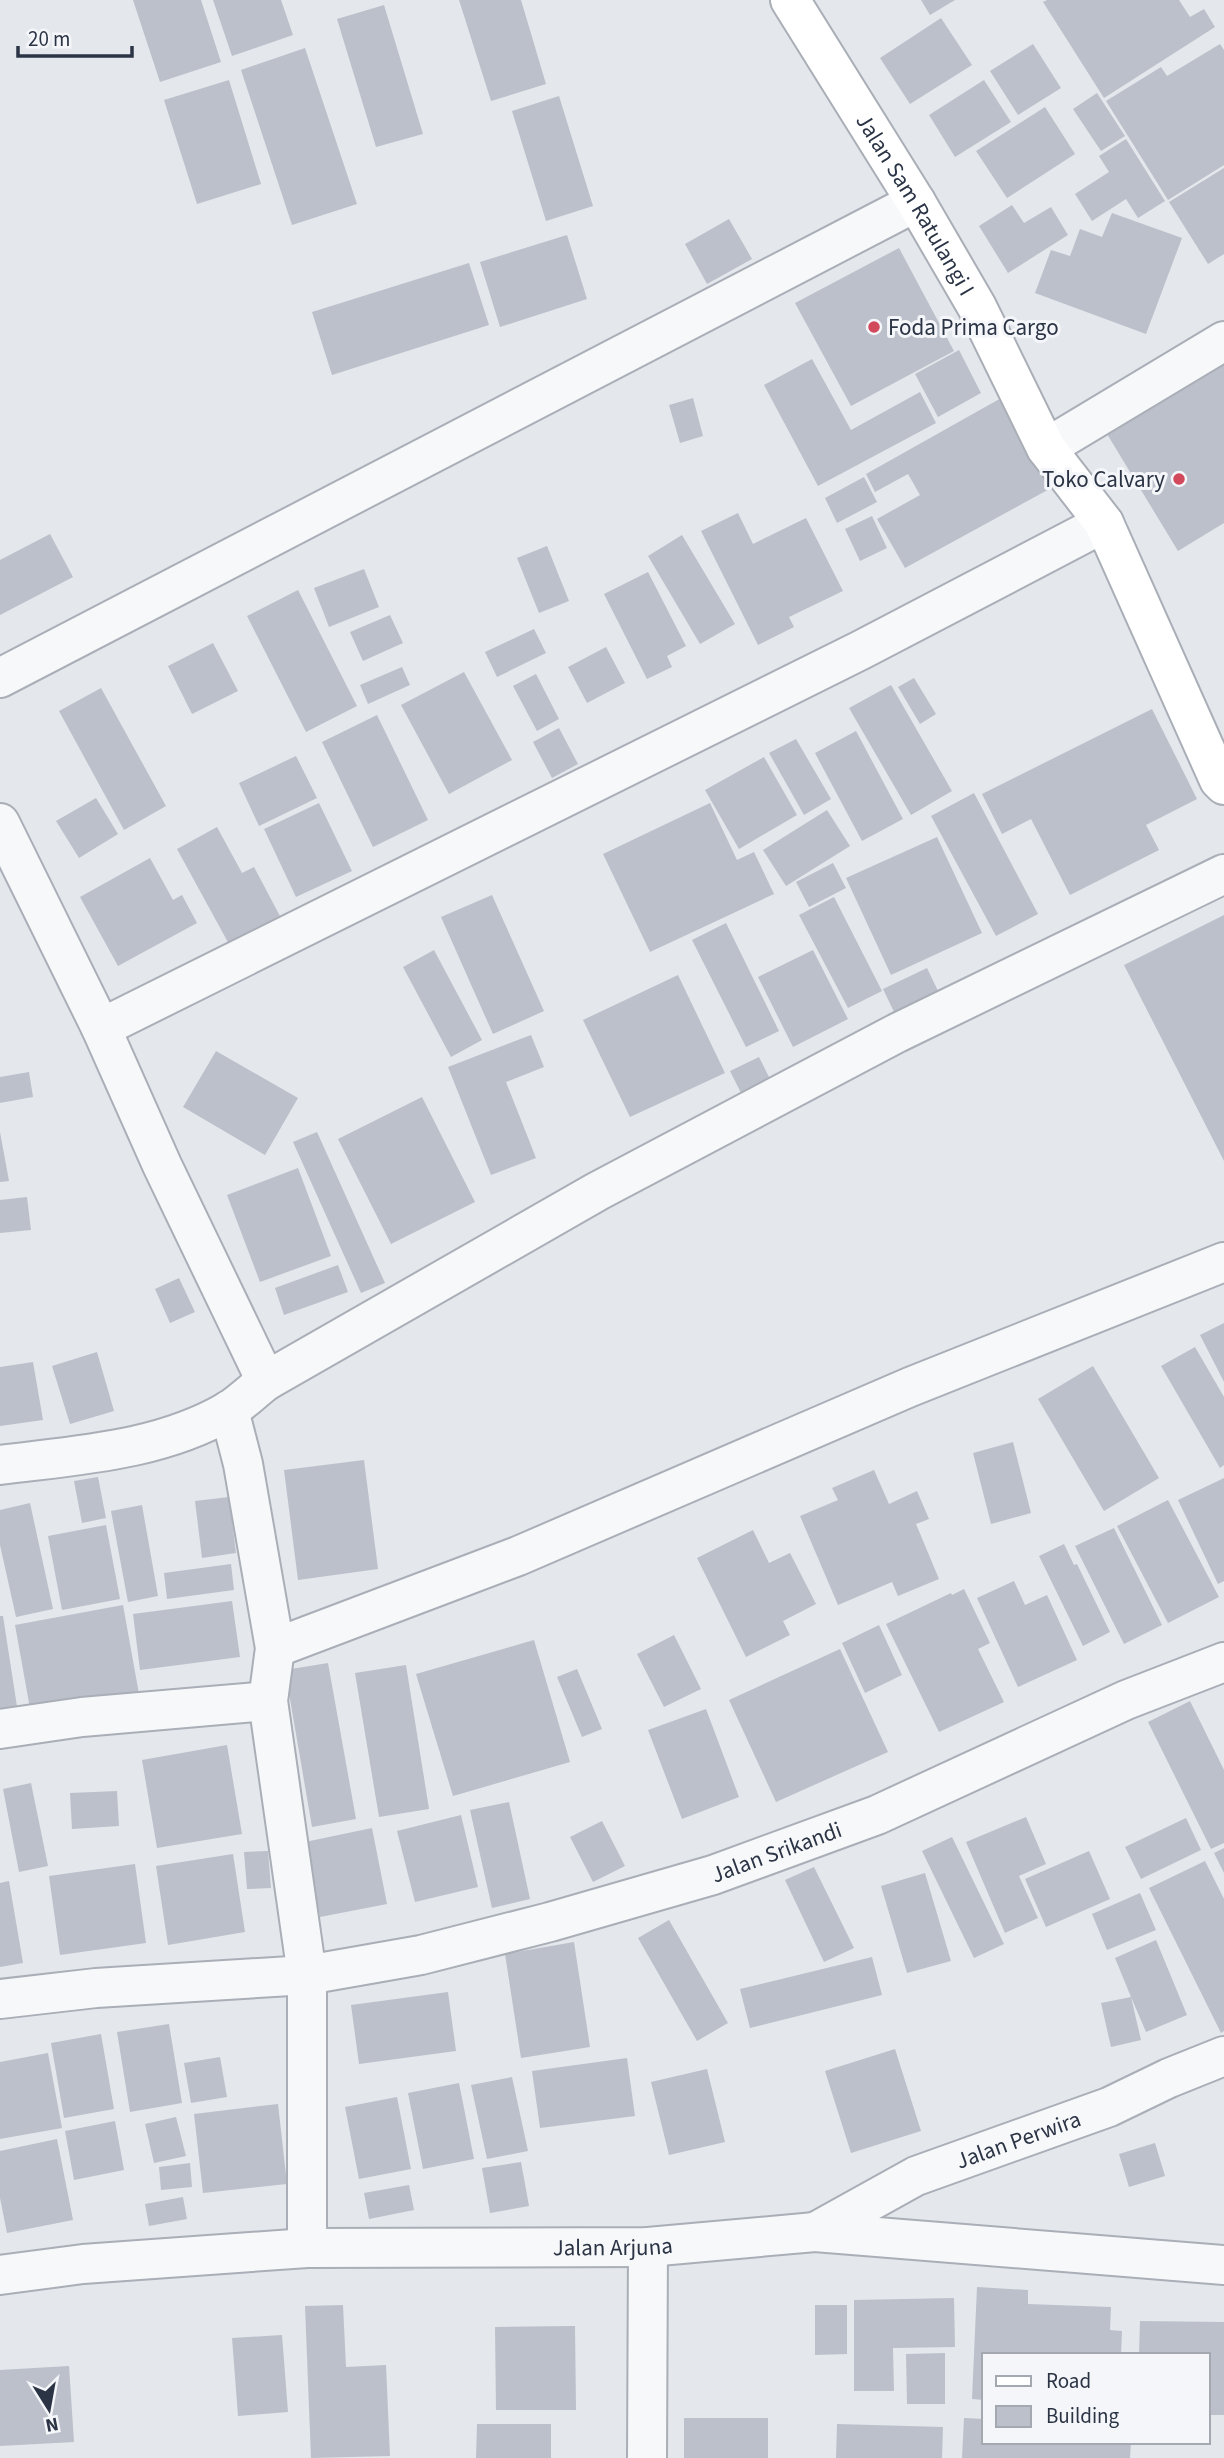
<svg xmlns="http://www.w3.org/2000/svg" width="1224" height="2458" viewBox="0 0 1224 2458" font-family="'Source Sans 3',sans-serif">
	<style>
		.building { fill: #bbc0ca }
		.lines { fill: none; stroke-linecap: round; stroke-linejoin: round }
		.street-casing { stroke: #a9aeb7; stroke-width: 42 }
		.secondary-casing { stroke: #a9aeb7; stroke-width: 42 }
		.street { stroke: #f7f8fa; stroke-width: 38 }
		.secondary { stroke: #fff; stroke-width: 38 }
		.poi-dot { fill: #d1495b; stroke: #f4f6f9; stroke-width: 2.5 }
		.labels { text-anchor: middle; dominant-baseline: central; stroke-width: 6; stroke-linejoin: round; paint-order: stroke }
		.street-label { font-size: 23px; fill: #2b3445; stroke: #f4f6f9 }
		.poi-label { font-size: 23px; fill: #2b3445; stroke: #f4f6f9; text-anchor: start }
	</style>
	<rect width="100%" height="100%" fill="#e4e7ec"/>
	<!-- building -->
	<path class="building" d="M133,0H201L221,62L160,82Z
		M213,0H281L293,35L232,56Z
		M459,0H521L546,84L491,101Z
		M921,0H955L930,15Z
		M1047,0H1179L1190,17L1204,9L1215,27L1104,98L1043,2Z
		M384,5L423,134L376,147L337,19Z
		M941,18L972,65L910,104L880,58Z
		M1033,44L1061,88L1018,115L990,71Z
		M1220,44L1224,50V165L1168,200L1106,101L1161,67L1167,76Z
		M305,48L357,204L292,225L241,70Z
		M229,80L261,184L197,204L164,100Z
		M984,80L1011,122L955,157L929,115Z
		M1097,93L1125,136L1101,151L1073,109Z
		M559,96L593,206L546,221L512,111Z
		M1045,107L1075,154L1007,198L976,151Z
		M1126,139L1165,201L1138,218L1126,199L1092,221L1075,194L1109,172L1099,156Z
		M1224,168V254L1208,264L1169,202Z
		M1012,205L1024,223L1051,207L1068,235L1008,273L979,226Z
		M1112,213L1182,238L1146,334L1035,293L1051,250L1070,256L1080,229L1102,237Z
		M729,219L752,259L707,284L685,244Z
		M567,235L587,299L500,327L480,262Z
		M899,248L954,351L851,406L795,303Z
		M469,263L489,325L332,375L312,312Z
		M959,350L981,393L938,417L915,374Z
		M812,359L851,430L920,392L936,423L818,486L764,385Z
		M1224,363V523L1178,551L1107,434Z
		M1003,397L1053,487L905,568L877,519L920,495L908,474L875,492L866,474Z
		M693,398L703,436L680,443L669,405Z
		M864,477L877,502L837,523L825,498Z
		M738,513L753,544L806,518L843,591L789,617L794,627L758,645L701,531Z
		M872,516L887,548L860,561L845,529Z
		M50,534L73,577L0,615V560Z
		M682,535L735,624L700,644L648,556Z
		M547,546L569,601L539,613L517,558Z
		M364,569L379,607L329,627L314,588Z
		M648,572L686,646L667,656L672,667L647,679L604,594Z
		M298,590L357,706L306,732L247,616Z
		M390,615L403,643L363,661L350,632Z
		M534,629L546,653L497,677L485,652Z
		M213,643L238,691L192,714L168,666Z
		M606,647L625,683L587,703L568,667Z
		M402,667L410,685L368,704L360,685Z
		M464,672L512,760L449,794L401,705Z
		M536,674L559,719L537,731L513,686Z
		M914,678L936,714L920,724L898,687Z
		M891,685L952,791L911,815L849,708Z
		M101,688L166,806L124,830L59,711Z
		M1152,709L1197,799L1146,825L1159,850L1070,895L1031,819L1002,834L982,794Z
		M377,715L428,820L373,847L322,742Z
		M559,728L578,764L552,778L533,742Z
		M856,731L903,819L862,841L815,753Z
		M796,739L831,799L804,815L769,753Z
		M296,756L317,798L259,826L239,783Z
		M764,757L797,815L739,849L705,790Z
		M974,793L1038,914L996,936L931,816Z
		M96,798L118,834L79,858L56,821Z
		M319,803L352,871L296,897L264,829Z
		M710,803L737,860L754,852L774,894L650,952L603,854Z
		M827,810L850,846L786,886L763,850Z
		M217,827L242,873L254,867L281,918L230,946L177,849Z
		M937,837L982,933L891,975L846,878Z
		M150,858L173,900L182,895L197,923L118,966L80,897Z
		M833,863L846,888L809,907L796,882Z
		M492,895L544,1011L493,1034L441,917Z
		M834,897L882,991L848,1008L799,915Z
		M1224,915V1161L1124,965Z
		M726,923L779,1031L746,1047L692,940Z
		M434,950L482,1040L451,1057L403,967Z
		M813,950L848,1019L793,1047L758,977Z
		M927,968L939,993L895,1014L883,989Z
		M678,975L725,1073L630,1117L583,1020Z
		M531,1035L544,1067L506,1082L536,1158L491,1175L448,1067Z
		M216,1051L298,1098L265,1155L183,1107Z
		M759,1057L774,1087L745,1101L730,1071Z
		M29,1072L33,1097L0,1103V1077Z
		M422,1097L475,1202L391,1244L338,1139Z
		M0,1132L9,1181L0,1182Z
		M317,1132L385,1283L361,1293L293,1142Z
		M298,1168L331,1256L260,1282L227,1195Z
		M27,1197L31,1230L0,1233V1200Z
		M338,1265L348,1292L284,1315L275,1288Z
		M179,1278L195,1312L170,1323L155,1289Z
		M1224,1323V1382L1200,1335Z
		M1195,1347L1224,1397V1465L1220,1468L1161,1366Z
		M97,1352L114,1411L70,1424L52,1366Z
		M33,1362L43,1420L0,1426V1367Z
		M1093,1366L1159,1478L1104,1511L1038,1399Z
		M1013,1442L1031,1513L991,1524L973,1453Z
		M364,1460L378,1569L298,1580L284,1470Z
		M874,1470L889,1504L917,1491L929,1519L916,1524L939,1579L898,1596L892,1582L838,1605L800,1516L838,1500L832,1488Z
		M98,1477L106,1518L82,1523L74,1481Z
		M1224,1478V1581L1218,1584L1178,1500Z
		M229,1497L236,1553L202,1558L195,1501Z
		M1168,1500L1219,1597L1168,1623L1117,1526Z
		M30,1503L53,1609L16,1617L0,1545V1510Z
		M142,1505L158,1596L128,1602L111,1511Z
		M106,1525L120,1599L62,1610L48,1536Z
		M1114,1528L1162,1625L1124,1644L1075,1546Z
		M753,1530L769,1563L790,1553L816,1604L783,1621L790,1635L746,1657L697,1558Z
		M1064,1544L1074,1565L1077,1564L1110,1632L1083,1646L1039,1556Z
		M231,1564L234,1590L167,1599L164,1573Z
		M1014,1581L1025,1605L1047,1595L1077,1660L1018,1687L977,1598Z
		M964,1589L990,1643L978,1649L1004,1702L939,1732L886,1624L951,1593L952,1595Z
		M232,1601L240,1657L140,1670L133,1614Z
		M123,1605L139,1694L31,1714L15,1625Z
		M0,1616H3L18,1713L0,1716Z
		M879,1625L902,1675L865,1693L842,1643Z
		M674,1635L701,1689L664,1707L637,1654Z
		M534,1640L570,1762L453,1796L416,1674Z
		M840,1649L888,1752L776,1802L729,1700Z
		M328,1663L356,1819L312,1827L285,1670Z
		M406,1665L429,1809L379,1817L355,1673Z
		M577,1669L602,1729L582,1737L557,1677Z
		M1190,1701L1224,1770V1843L1211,1849L1148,1722Z
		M706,1709L739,1797L682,1819L648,1730Z
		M227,1745L242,1834L157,1848L142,1760Z
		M31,1783L48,1866L19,1872L3,1789Z
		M117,1791L119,1826L72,1829L70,1793Z
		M509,1802L530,1899L492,1908L470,1810Z
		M461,1815L478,1887L415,1902L397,1831Z
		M1026,1817L1046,1864L1019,1876L1038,1918L1005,1933L966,1842Z
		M1186,1818L1201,1850L1141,1879L1125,1847Z
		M602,1821L625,1866L593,1882L570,1837Z
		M372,1828L387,1904L320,1917L305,1842Z
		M952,1837L1004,1944L974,1958L922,1851Z
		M1224,1848V1873L1214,1853Z
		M268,1851L271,1888L247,1889L244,1852Z
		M1089,1851L1110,1899L1046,1927L1025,1879Z
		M233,1854L245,1932L168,1945L156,1866Z
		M1205,1861L1224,1899V2031L1221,2033L1149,1888Z
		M135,1864L146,1943L60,1955L49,1876Z
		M814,1867L854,1948L824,1962L785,1880Z
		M925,1873L951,1961L907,1973L881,1886Z
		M9,1881L23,1963L0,1967V1883Z
		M1140,1893L1156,1930L1107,1950L1092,1914Z
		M669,1920L728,2023L697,2041L638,1938Z
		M1156,1940L1187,2015L1146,2032L1131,1997L1141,2040L1111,2047L1101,2003L1131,1997L1115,1958Z
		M574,1942L590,2047L521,2058L505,1954Z
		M872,1957L882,1995L750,2028L740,1989Z
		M448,1992L456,2051L359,2064L351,2005Z
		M169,2024L182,2103L130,2112L117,2032Z
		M101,2034L114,2109L64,2118L51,2043Z
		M895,2049L921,2131L851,2153L825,2071Z
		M48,2053L62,2128L0,2139V2062Z
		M220,2057L227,2097L191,2103L184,2063Z
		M627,2058L635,2116L540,2128L532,2071Z
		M707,2069L725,2142L669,2155L651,2082Z
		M512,2077L528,2151L487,2159L471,2085Z
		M459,2083L474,2159L423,2169L408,2093Z
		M397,2097L411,2169L359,2179L345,2107Z
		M278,2104L287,2184L203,2193L194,2114Z
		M176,2117L186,2156L154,2163L145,2124Z
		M115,2121L124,2170L74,2180L65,2131Z
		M57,2139L73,2220L7,2233L0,2198V2151Z
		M1155,2143L1165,2176L1129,2187L1119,2154Z
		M521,2162L529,2206L490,2213L482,2168Z
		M190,2163L192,2187L161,2190L159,2167Z
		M409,2185L414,2210L369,2219L364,2193Z
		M183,2197L187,2219L149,2226L145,2204Z
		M977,2287L1028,2290V2304L1111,2307L1110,2330L1122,2331L1121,2355H984V2400L972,2399Z
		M954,2298L955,2347L893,2348L894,2391H854V2300Z
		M343,2305L346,2367L386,2365L390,2456L311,2458L305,2306Z
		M815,2305H847V2354L815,2355Z
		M1140,2321L1224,2322V2415H1208V2355H1139Z
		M575,2326L576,2410H496L495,2327Z
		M282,2335L288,2412L238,2416L232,2338Z
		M945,2353V2404H907L906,2354Z
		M69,2366L74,2442L0,2446V2370Z
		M684,2418H768V2458H684Z
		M964,2418L984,2419V2442H1131L1130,2458H962Z
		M477,2424H551V2458H476Z
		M837,2424L943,2427L942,2458H836Z"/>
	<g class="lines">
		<defs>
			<g id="street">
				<path d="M1046,448L1224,341"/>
				<path d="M0,678L916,202"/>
				<path d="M0,823L101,1028L162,1165L266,1381"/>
				<path d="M101,1028L861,650L1104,523"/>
				<path d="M229,1410L243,1464L275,1648L268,1701L307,1975V2248"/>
				<path d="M0,1465C78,1455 159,1451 228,1411C241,1403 254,1390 266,1381L598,1191L897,1033L1224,874"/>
				<path d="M275,1648L518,1556L910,1387L1224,1262"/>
				<path d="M0,1729L82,1717L268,1701"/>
				<path id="s1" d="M0,1999L96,1988L307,1975L421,1955L550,1922L713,1875L877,1815L1126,1700L1224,1662"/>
				<path id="s2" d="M815,2232L916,2176L1109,2107L1169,2078L1224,2056"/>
				<path id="s3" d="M0,2275L83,2264L307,2248L648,2247L815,2232L1224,2265"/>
				<path d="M647,2458L648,2247"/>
			</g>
			<g id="secondary">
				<path id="s4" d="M790,0L916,202L977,307L1046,448L1104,523L1219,780L1224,785"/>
			</g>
		</defs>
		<!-- street casing -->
		<use href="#street" class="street-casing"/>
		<!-- secondary casing -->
		<use href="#secondary" class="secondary-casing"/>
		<!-- street -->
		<use href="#street" class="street"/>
		<!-- secondary -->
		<use href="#secondary" class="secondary"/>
	</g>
	<!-- markers -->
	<g class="poi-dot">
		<circle cx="874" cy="327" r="7"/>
		<circle cx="1179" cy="479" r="7"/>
	</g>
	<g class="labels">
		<!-- street labels -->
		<g class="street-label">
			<text stroke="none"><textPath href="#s4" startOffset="240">Jalan Sam Ratulangi I</textPath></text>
			<text stroke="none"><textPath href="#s1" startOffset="794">Jalan Srikandi</textPath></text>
			<text stroke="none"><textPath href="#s2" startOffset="224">Jalan Perwira</textPath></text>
			<text stroke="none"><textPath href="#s3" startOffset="614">Jalan Arjuna</textPath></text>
		</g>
		<!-- poi labels -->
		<g class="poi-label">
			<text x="888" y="327">Foda Prima Cargo</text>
			<text x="1165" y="479" text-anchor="end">Toko Calvary</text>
		</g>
	</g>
	<!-- legend -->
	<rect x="982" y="2353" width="228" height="91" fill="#f4f6f9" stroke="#a4a8b1" stroke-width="2"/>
	<rect x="996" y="2376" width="35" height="10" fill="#ffffff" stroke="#a4a8b1" stroke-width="2"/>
	<text x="1046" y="2388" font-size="21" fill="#2b3445">Road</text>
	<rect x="996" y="2406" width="35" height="21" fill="#bbc0ca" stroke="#a4a8b1" stroke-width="2"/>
	<text x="1046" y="2423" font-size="21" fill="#2b3445">Building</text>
	<!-- north arrow -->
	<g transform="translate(49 2409) rotate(169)" stroke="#f4f6f9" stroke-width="5" paint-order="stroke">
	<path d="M0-5L12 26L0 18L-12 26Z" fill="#2b3445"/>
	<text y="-10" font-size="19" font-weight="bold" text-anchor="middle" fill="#2b3445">N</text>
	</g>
	<!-- scale -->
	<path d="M18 46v10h114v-10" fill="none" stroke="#2b3445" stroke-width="3.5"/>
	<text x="28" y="46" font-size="21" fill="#2b3445" stroke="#f4f6f9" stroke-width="5" paint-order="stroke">20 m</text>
</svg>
